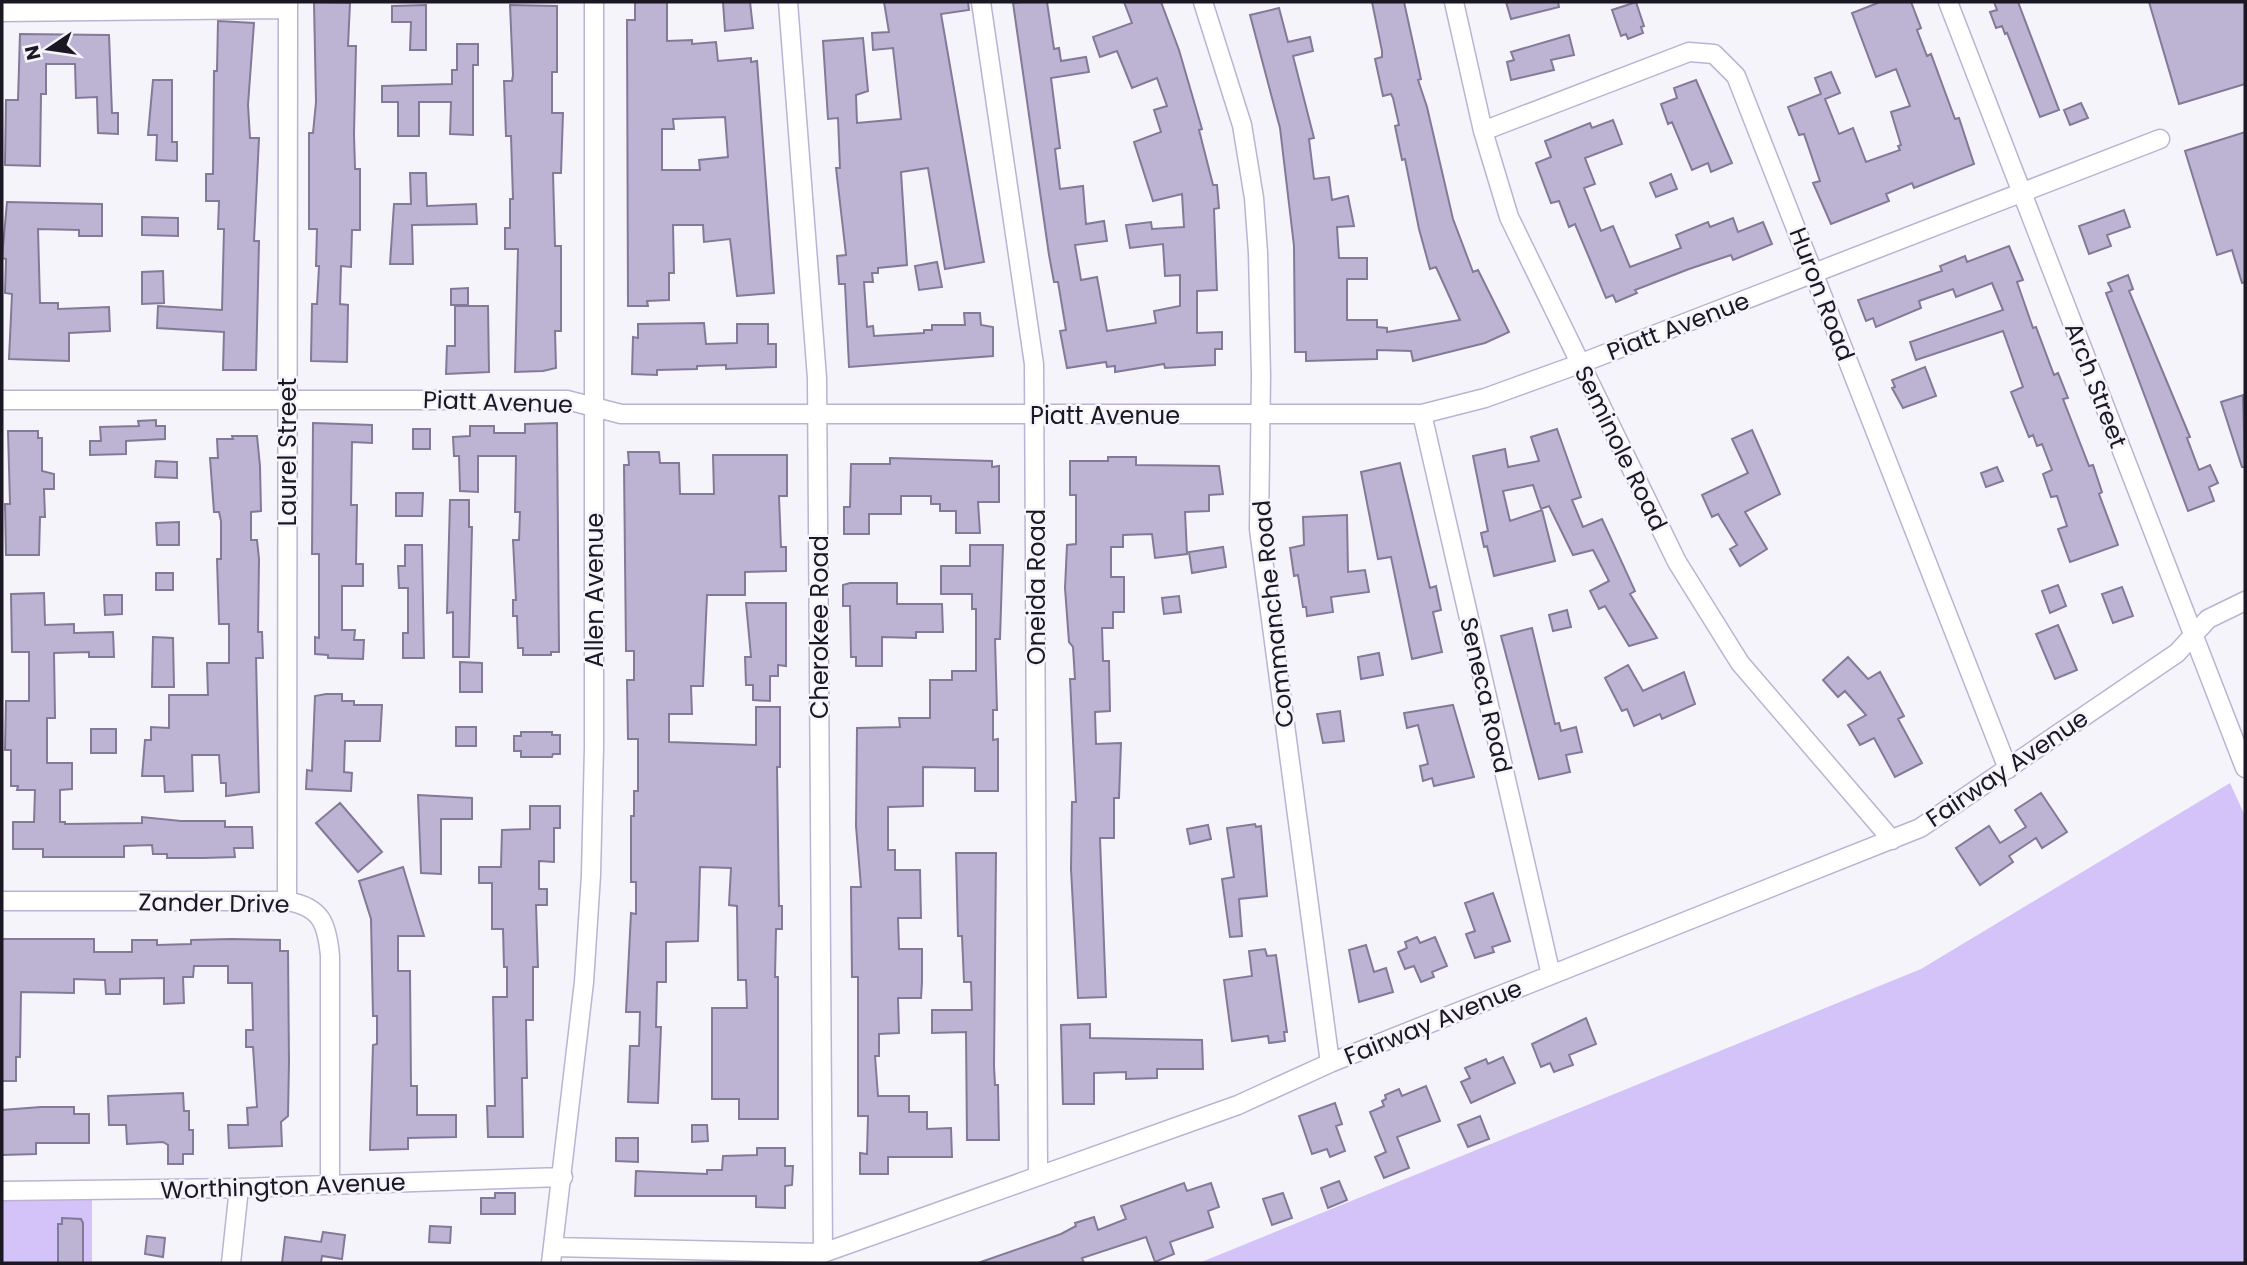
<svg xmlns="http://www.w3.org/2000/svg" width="2247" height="1265" viewBox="0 0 2247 1265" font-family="Poppins,sans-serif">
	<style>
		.green { fill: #d3c3f8 }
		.building { fill: #bdb3d3; stroke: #837998; stroke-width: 2; fill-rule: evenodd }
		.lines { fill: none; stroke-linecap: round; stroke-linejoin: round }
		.street-casing { stroke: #bcb2d3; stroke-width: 21 }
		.street { stroke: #fff; stroke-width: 18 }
		.labels { text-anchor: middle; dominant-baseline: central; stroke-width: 5; stroke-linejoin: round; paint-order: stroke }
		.street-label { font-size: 24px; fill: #1b1723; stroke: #f6f4fb }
	</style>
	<rect width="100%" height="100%" fill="#f6f4fb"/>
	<!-- green -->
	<path class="green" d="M2230,783L2245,816V1263H1199L1921,969Z
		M92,1196V1263H2V1197Z"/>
	<!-- building -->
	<path class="building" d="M314,2L350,3L348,46H356L354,134L355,169H360V230H352L351,267L341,266L340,304L348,305L347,362L311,361L312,304H317L319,266H316L317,229H309V133H313L316,102Z
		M635,2H667V41L692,40V44L716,42L718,61L751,58V62L757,61L774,293L737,296L730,239L704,242L703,225H673L674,273H669V300L647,301L648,306H628L627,20H635ZM725,117L728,157L699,160L700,170H662V129H674L673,119Z
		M723,2H750L753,28L725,31Z
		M884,2H968L969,10L941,14L984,262L945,269L928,168L901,172L907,265L878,268V273H872L873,282H864L867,327L873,326L874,336L924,333V330H932V325H965L964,313H980L981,325L993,327V356L849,367L845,284H839L837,256L846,255L836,168H840L838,118L828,119L823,41L863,38L868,91L856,95L857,123L901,119L893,48L873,50L872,33L889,32Z
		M1023,2H1047L1054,49L1059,48L1061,61L1086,57L1089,72L1051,78L1060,148L1055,149L1060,189L1083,186L1086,224L1104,221L1107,241L1075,245L1081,280L1097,277L1107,331L1156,323L1154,311L1180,306V275L1165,276L1163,244L1130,248L1126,225L1151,222L1152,229L1184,227L1182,194L1153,201L1134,142L1161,132L1154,110L1167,106L1157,78L1132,88L1117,51L1100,57L1093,37L1132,23L1124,2H1161L1179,50L1202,129L1199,130L1213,185H1217L1219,208L1214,209L1217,290L1197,291V333L1222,332V349H1215V365L1165,368L1164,364L1115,372V366L1107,367L1106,362L1067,368L1060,331L1066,330L1058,282H1054L1049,255L1013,3Z
		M1372,2H1404L1421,79L1418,80L1427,107L1453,219L1473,272L1478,270L1509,332L1485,343L1413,361L1411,351L1377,350V359L1306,361V352H1295L1294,246L1280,128L1250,15L1279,8L1288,42L1310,37L1313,51L1293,56L1314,138L1309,139L1314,179L1329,177L1332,200L1348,196L1354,226L1337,227L1339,258H1367V279H1347V320H1377V327L1387,328V332L1460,320L1436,267L1430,269L1419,229L1405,159L1402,160L1395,126L1399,125L1393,98L1391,94L1383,96L1375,59L1382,57V51Z
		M1506,2H1558L1559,7L1511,19Z
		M1636,2L1644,26L1641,27L1643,33L1628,39L1626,34L1621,36L1612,10Z
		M1880,2H1911L1921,28L1917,30L1927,56L1931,54L1955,119L1959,118L1974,164L1914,188L1912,183L1886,194L1889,201L1831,224L1813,183L1820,181L1804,134L1799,135L1788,107L1821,94L1815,78L1831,72L1840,93L1825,99L1839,134L1853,128L1866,162L1900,150L1898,146L1901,145L1891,112L1910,106L1896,69L1876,77L1852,13Z
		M1994,2H2018L2059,110L2040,117L2007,33L2005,34L2002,26L1996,28L1990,12L1997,10Z
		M2149,2H2245V84L2179,104Z
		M426,5V50H410L411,22H392V6Z
		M510,5L557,6V72H552V113H563L561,173H553L555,246H561V331H555L556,368L543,371L515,372L518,249H505V228H510V199H513L511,136H506L504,81H512L513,75Z
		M218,21L254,23L248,105L250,138H259L254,241H259L256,370H223L224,332L157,328L158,306L222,310L224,229H218L219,201H206V174H213L214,71H217Z
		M20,34L109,35L112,113H118V134L98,133L97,97L76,98L75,64H46V94H41L40,166L5,165L6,100H18Z
		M1569,35L1574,55L1551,60L1554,70L1511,80L1507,62L1514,60L1511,52Z
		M457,44H478V65H473V135L450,134L451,102H419V136H398V102H382V86L452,84V70H457Z
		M153,80H172V142H177V161L156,160L157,135H148Z
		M1696,80L1732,163L1711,172L1708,163L1692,170L1672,122L1668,124L1661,104L1677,98L1674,88Z
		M2081,103L2088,118L2070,125L2064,110Z
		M1613,120L1622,144L1585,158L1595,184L1584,188L1601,231L1613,226L1630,267L1681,248L1676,235L1708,222L1710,227L1733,218L1738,232L1763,222L1772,244L1733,260L1731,255L1689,269L1635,290L1637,293L1616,302L1613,295L1606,298L1575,224L1569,227L1559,201L1551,203L1536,163L1551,157L1545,141L1590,123L1592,128Z
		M2245,132V282L2242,283L2232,250L2217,255L2185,151Z
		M410,173H426L427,206L476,204L477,224L412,225L413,264H390L394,204H411Z
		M1671,174L1677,189L1656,197L1650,183Z
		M7,202L102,204V236H79V230L38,229L40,303H58V309L109,307L110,331L69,333V361L9,359L12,294L5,293L6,259L2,258Z
		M2124,210L2130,227L2107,235L2111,246L2089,254L2079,226Z
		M142,217L178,218V236L142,235Z
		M2009,246L2023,280L2017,282L2033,328L2036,327L2054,375L2058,373L2068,398L2063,399L2089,466L2093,465L2102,492L2099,494L2118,545L2070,562L2058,529L2067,526L2057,496L2051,497L2043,474L2052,470L2042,444L2037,446L2033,435L2029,437L2011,392L2023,387L2003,331L1916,360L1910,342L2003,310L1992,283L1956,297L1953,289L1919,301L1921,308L1876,327L1873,318L1866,321L1858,300L1942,271L1940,266L1965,256L1967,262Z
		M937,262L942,287L919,290L915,266Z
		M163,271L164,303L142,304V272Z
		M2128,275L2133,289L2129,291L2190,437L2187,438L2199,470L2210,465L2218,483L2209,487L2214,501L2188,511L2106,293L2112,291L2108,283Z
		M468,288V305H451V289Z
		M455,306H488L489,372L446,374L447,346H455Z
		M704,323L706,344L737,343V324H768V344H776V367L726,369V365L697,366V369L657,370V375L632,374L633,337L638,338V324Z
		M1925,367L1936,396L1903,408L1892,388L1895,387L1892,380Z
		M2243,395L2245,467H2242L2221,402Z
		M156,420V426H165V439L126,441V454L90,455V441H101L100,427L139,426L138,421Z
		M313,423L372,425V443L352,442L351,505H357L356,564H363V586H342V630H355L354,640H364L363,659L328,658V655L315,654V637L319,638V554H312Z
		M557,423L559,652H551V655H523V648H518L517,616H513V600H516L513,540H519L520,512H515L516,456H478V492L460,491L459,456H454L453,437L470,436V426H494V433H525V424Z
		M413,429H430V449H413Z
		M1557,429L1581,497L1572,500L1583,527L1602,519L1635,591L1630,594L1657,638L1629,646L1605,606L1599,609L1590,591L1609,581L1593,550L1573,555L1549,506L1541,509L1533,485L1503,491L1510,521L1542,510L1555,561L1494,576L1487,546L1484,547L1481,533L1488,531L1473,456L1505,449L1508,467L1539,461L1531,437Z
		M1752,430L1780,494L1745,512L1767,549L1740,566L1730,549L1737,545L1718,514L1712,517L1702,495L1748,473L1732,439Z
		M8,431H38V438H42V471L54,474V489H44L45,517H40L39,555H6L5,504H10Z
		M232,436H257L260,466L261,511L251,512V540H257L259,559L258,632H262L263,658H256L259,792L226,796V783H221L219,755H192L193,791L165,792L164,776H142L145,740H151V727L169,728V695H208L207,663H229V624H219L217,559H221V521L219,512H214L210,458H218L217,439H233Z
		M628,452H659L660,463H679L680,494H714L713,455H787V496H779L781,547H786V571L745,572V595H707L703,686H691L692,714H669V742L756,745V707H780V767H777L779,906H782V929H776L775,977H778V1119H739V1099H712V1008H747L746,980H738L737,906L729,905L731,868L700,867L698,941L666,942V982H657L656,1027H661L658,1103L628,1102L630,1046H639L640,1012H626L631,913L636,914V882H631V816H634V791H638V739H628L627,680H634V651H626L624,465H629Z
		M1108,457H1136V465L1219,466L1223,494L1209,495V511L1185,512L1187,554L1155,558L1152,534L1123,535V547H1111V577H1124V612H1113V628H1102L1103,661H1109L1110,711L1095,712L1096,744L1121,743L1119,798H1114V838H1100L1106,997L1078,998L1071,869L1072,802H1076L1070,679H1075L1073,647L1069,642L1065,588L1067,545L1076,544V495H1070V461H1108Z
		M890,458L992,461V467L999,466V502H978L980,533H956V511H940V504H931V496H901V514H869V534H844V507H850L851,464H890Z
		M156,461L177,462V478L155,477Z
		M1400,463L1430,588L1436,586L1441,610L1433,612L1442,652L1412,659L1391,557L1378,559L1361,472Z
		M1997,467L2003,481L1986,487L1981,473Z
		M396,493H423L422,516H396Z
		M450,500H469V527H472L469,657H453V612L447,613Z
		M1347,515L1348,572L1365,570L1369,592L1331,597L1333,612L1307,616L1306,607H1303L1298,575L1294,576L1290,548L1304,545L1303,517Z
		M179,522V545H157L156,523Z
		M405,545H422L424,658H403V633H408V588H399L398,566H405Z
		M970,545H1003L1000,639H995L997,710H993V740L998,739V791H975V768L923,767V806L888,807V850H895V870H920L921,918H898L899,949H922V982L921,998H898L899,1033L879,1034V1056H875L878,1096H909V1112H927V1129L951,1128L952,1157H888V1174H860V1153L867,1154L868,1116H858V977H852L851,887H861L856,826L857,728L900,727L899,718H930V680H952V671H976V609H972V594H941V566H970Z
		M1223,547L1226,567L1192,573L1189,552Z
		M156,573H173V590H156Z
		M850,583H897V604H942L943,632H916V638L882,637V666H856V657H851L850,606H843V585Z
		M2058,585L2066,606L2050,613L2042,591Z
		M2122,587L2133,616L2113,623L2102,594Z
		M44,593L45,625L74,624V633L113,632L114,657H89V652L54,653L55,718H47V763H72V789L60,790V822H65V824L142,823V817L181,821H225V827H252L253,848H234L235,857L204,858H167V854H153L152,845L124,846V857H43V849H13V822H34L35,790H17L18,786H11V750H5L6,701H29V652H12L11,594Z
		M104,595H122V614L105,615Z
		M1179,596L1181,612L1164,614L1162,598Z
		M746,603H786V666L778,665V676H770V701L753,700V685H746L745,657H751Z
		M1567,610L1571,627L1553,631L1549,615Z
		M2058,625L2077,670L2055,679L2036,634Z
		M1532,628L1555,724L1559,723L1561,731L1576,727L1582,752L1566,755L1570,772L1539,779L1501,636Z
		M153,637L173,638L174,687H152Z
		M1379,653L1383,675L1361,679L1358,657Z
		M1848,657L1868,679L1880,672L1904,716L1898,719L1922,763L1895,777L1874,738L1860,745L1848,725L1866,715L1845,691L1838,697L1823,680Z
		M460,662L482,663V692H460Z
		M1628,665L1643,691L1684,672L1695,704L1662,719L1660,714L1634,726L1627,709L1622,711L1605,678Z
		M326,694H342V701H354V705H382L380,741H345L344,772L352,773L351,791L306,789L307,770L312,771L315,696Z
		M1453,705L1474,777L1434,786L1432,778L1423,781L1420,766L1428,764L1418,725L1407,728L1404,713Z
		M1340,711L1344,741L1323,743L1317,714Z
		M456,727H476V746H456Z
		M91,729H116V753H91Z
		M521,732H552V735H560V754H553L552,757H521V751H514V736H521Z
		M2041,793L2067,832L2042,848L2036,838L2009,856L2013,862L1980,885L1956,848L1989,826L2000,843L2026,827L2015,810Z
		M418,795L472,798V819H441V874L421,873Z
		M340,803L382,852L358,872L316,823Z
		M530,806H560V828H554V862L539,861V889H547V905H536L538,967H533V1020H526L527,1078H522L523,1137H488L487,1106H495L493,997H507V967H504L503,929H492V883H479V867H501L502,830L530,829Z
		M1255,824L1256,827L1261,826L1267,896L1239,899L1242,936L1230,937L1222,879L1234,877L1227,828Z
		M1208,825L1211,839L1190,844L1187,829Z
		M956,853H996L994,1066L995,1085H998L999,1140H967L966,1032L932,1033V1010H972L971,982H964L962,936H958Z
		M403,867L424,936H398V971H410L411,1086H417V1115H456V1137L408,1138V1149L370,1150L373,1045L377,1044V1016H373L371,919L359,881Z
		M1493,893L1510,941L1492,947L1494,952L1475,958L1466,934L1475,931L1465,903Z
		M1417,937L1420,943L1435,937L1447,966L1432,972L1434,977L1421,982L1414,966L1405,969L1398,952L1407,948L1405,942Z
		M2,939H94V952H132V940H157V945L191,944V940L231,939L280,940V951H288L289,1062L288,1116L281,1122L282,1146L229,1148L228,1125H248L247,1108L257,1107L253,1047H246V1030H253L252,983H228V966H194L193,977H183L184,1003L164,1004V978L120,979V994H106L105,980L74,979V993L21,992L20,1057H16V1081H2Z
		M1366,945L1374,972L1386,968L1393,992L1359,1002L1349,950Z
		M1265,949L1267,956L1276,955L1287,1032H1284L1285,1041L1269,1043L1268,1036L1232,1041L1224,980L1252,976L1249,951Z
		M1586,1018L1596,1044L1569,1055L1573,1065L1554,1072L1550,1063L1541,1067L1532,1044Z
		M1090,1024V1038L1202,1040L1203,1069H1157V1078L1126,1079V1072L1094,1073V1104H1063L1061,1025Z
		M1503,1057L1515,1083L1471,1103L1461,1082L1470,1078L1465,1068L1486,1059L1488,1064Z
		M1426,1086L1440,1121L1397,1137L1409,1168L1384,1178L1375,1157L1386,1152L1370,1112L1384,1106L1382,1101L1386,1099L1385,1095L1399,1089L1402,1096Z
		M183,1093L184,1111H189V1130H193V1154H183V1164H168V1145L163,1142L127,1144L126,1125H109L108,1096Z
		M1335,1103L1342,1124L1336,1126L1345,1151L1330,1157L1327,1149L1312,1154L1299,1116Z
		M41,1107H74V1114H89V1143H36V1154L2,1155V1110Z
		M1480,1116L1489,1139L1468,1147L1458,1125Z
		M692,1125H707L708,1141L692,1142Z
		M616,1138H638V1162L616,1161Z
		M757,1148H785V1166H793L792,1185L785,1186V1208L756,1207V1196H635L636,1171L707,1174V1170H722L723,1156L757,1155Z
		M1339,1181L1347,1200L1328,1208L1321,1188Z
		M1184,1183L1187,1191L1211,1183L1219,1207L1208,1211L1213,1227L1170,1242L1174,1254L1155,1262L1146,1237L1082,1258L1084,1263H978L1061,1234L1076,1226L1075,1223L1094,1217L1098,1230L1126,1219L1121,1206Z
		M495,1193H515V1214H481V1198H495Z
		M1283,1193L1292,1218L1272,1225L1263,1199Z
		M62,1218L81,1219L83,1223V1263H58V1224H62Z
		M430,1226L451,1227L450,1243L429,1242Z
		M323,1232L345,1235L342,1259L322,1256L321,1263H282L285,1237L321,1242Z
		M147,1236L165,1238L163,1257L145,1254Z"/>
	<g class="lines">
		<defs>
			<path id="street" d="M788,2L817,378L823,1253
				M981,2L1034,364L1038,1176
				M1203,2L1242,125L1254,198L1258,253L1261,375L1259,529L1330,1063
				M1454,2L1483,131L1509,217L1677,562L1740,663L1892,840
				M1948,2L2245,768
				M2,12L288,9
				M1483,131L1689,52L1714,54L1736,76L2008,769
				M2,400H567L621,414H1422L1485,398L1579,364L2160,139
				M1422,414L1551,975
				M2,901H287C321,907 327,923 330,956V1184
				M287,901L288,2
				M2,1191L239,1188L563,1177
				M553,1247L823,1253L1238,1105L1330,1063L1920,828L2177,653L2208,619L2245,601
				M231,1263L239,1188
				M551,1263L584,982L591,875L594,748V2"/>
		</defs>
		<!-- street casing -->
		<use href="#street" class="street-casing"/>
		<!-- street -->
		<use href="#street" class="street"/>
	</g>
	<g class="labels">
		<!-- street labels -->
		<g class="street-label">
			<text transform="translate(1822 294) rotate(69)">Huron Road</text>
			<text transform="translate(1678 326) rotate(-21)">Piatt Avenue</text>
			<text transform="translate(2096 385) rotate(69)">Arch Street</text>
			<text transform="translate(498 402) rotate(2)">Piatt Avenue</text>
			<text x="1105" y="415">Piatt Avenue</text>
			<text transform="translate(1621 448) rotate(64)">Seminole Road</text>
			<text transform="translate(287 452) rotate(-90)">Laurel Street</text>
			<text transform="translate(1036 587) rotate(-90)">Oneida Road</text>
			<text transform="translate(594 590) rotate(-90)">Allen Avenue</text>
			<text transform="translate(1273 614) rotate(-96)">Commanche Road</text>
			<text transform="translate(819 627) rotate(-90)">Cherokee Road</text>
			<text transform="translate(1486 695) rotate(77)">Seneca Road</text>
			<text transform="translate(2007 768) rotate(-34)">Fairway Avenue</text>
			<text transform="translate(214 903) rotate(1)">Zander Drive</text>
			<text transform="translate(1433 1022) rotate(-22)">Fairway Avenue</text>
			<text transform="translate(283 1186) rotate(-2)">Worthington Avenue</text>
		</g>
	</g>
	<!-- border -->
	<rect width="2247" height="1265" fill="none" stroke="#1b1723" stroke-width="7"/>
	<!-- north arrow -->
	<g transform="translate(49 49) rotate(257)" stroke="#f6f4fb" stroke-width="5" paint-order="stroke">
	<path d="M0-5L12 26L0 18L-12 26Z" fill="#1b1723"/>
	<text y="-10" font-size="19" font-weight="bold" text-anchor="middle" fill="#1b1723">N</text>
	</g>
</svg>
